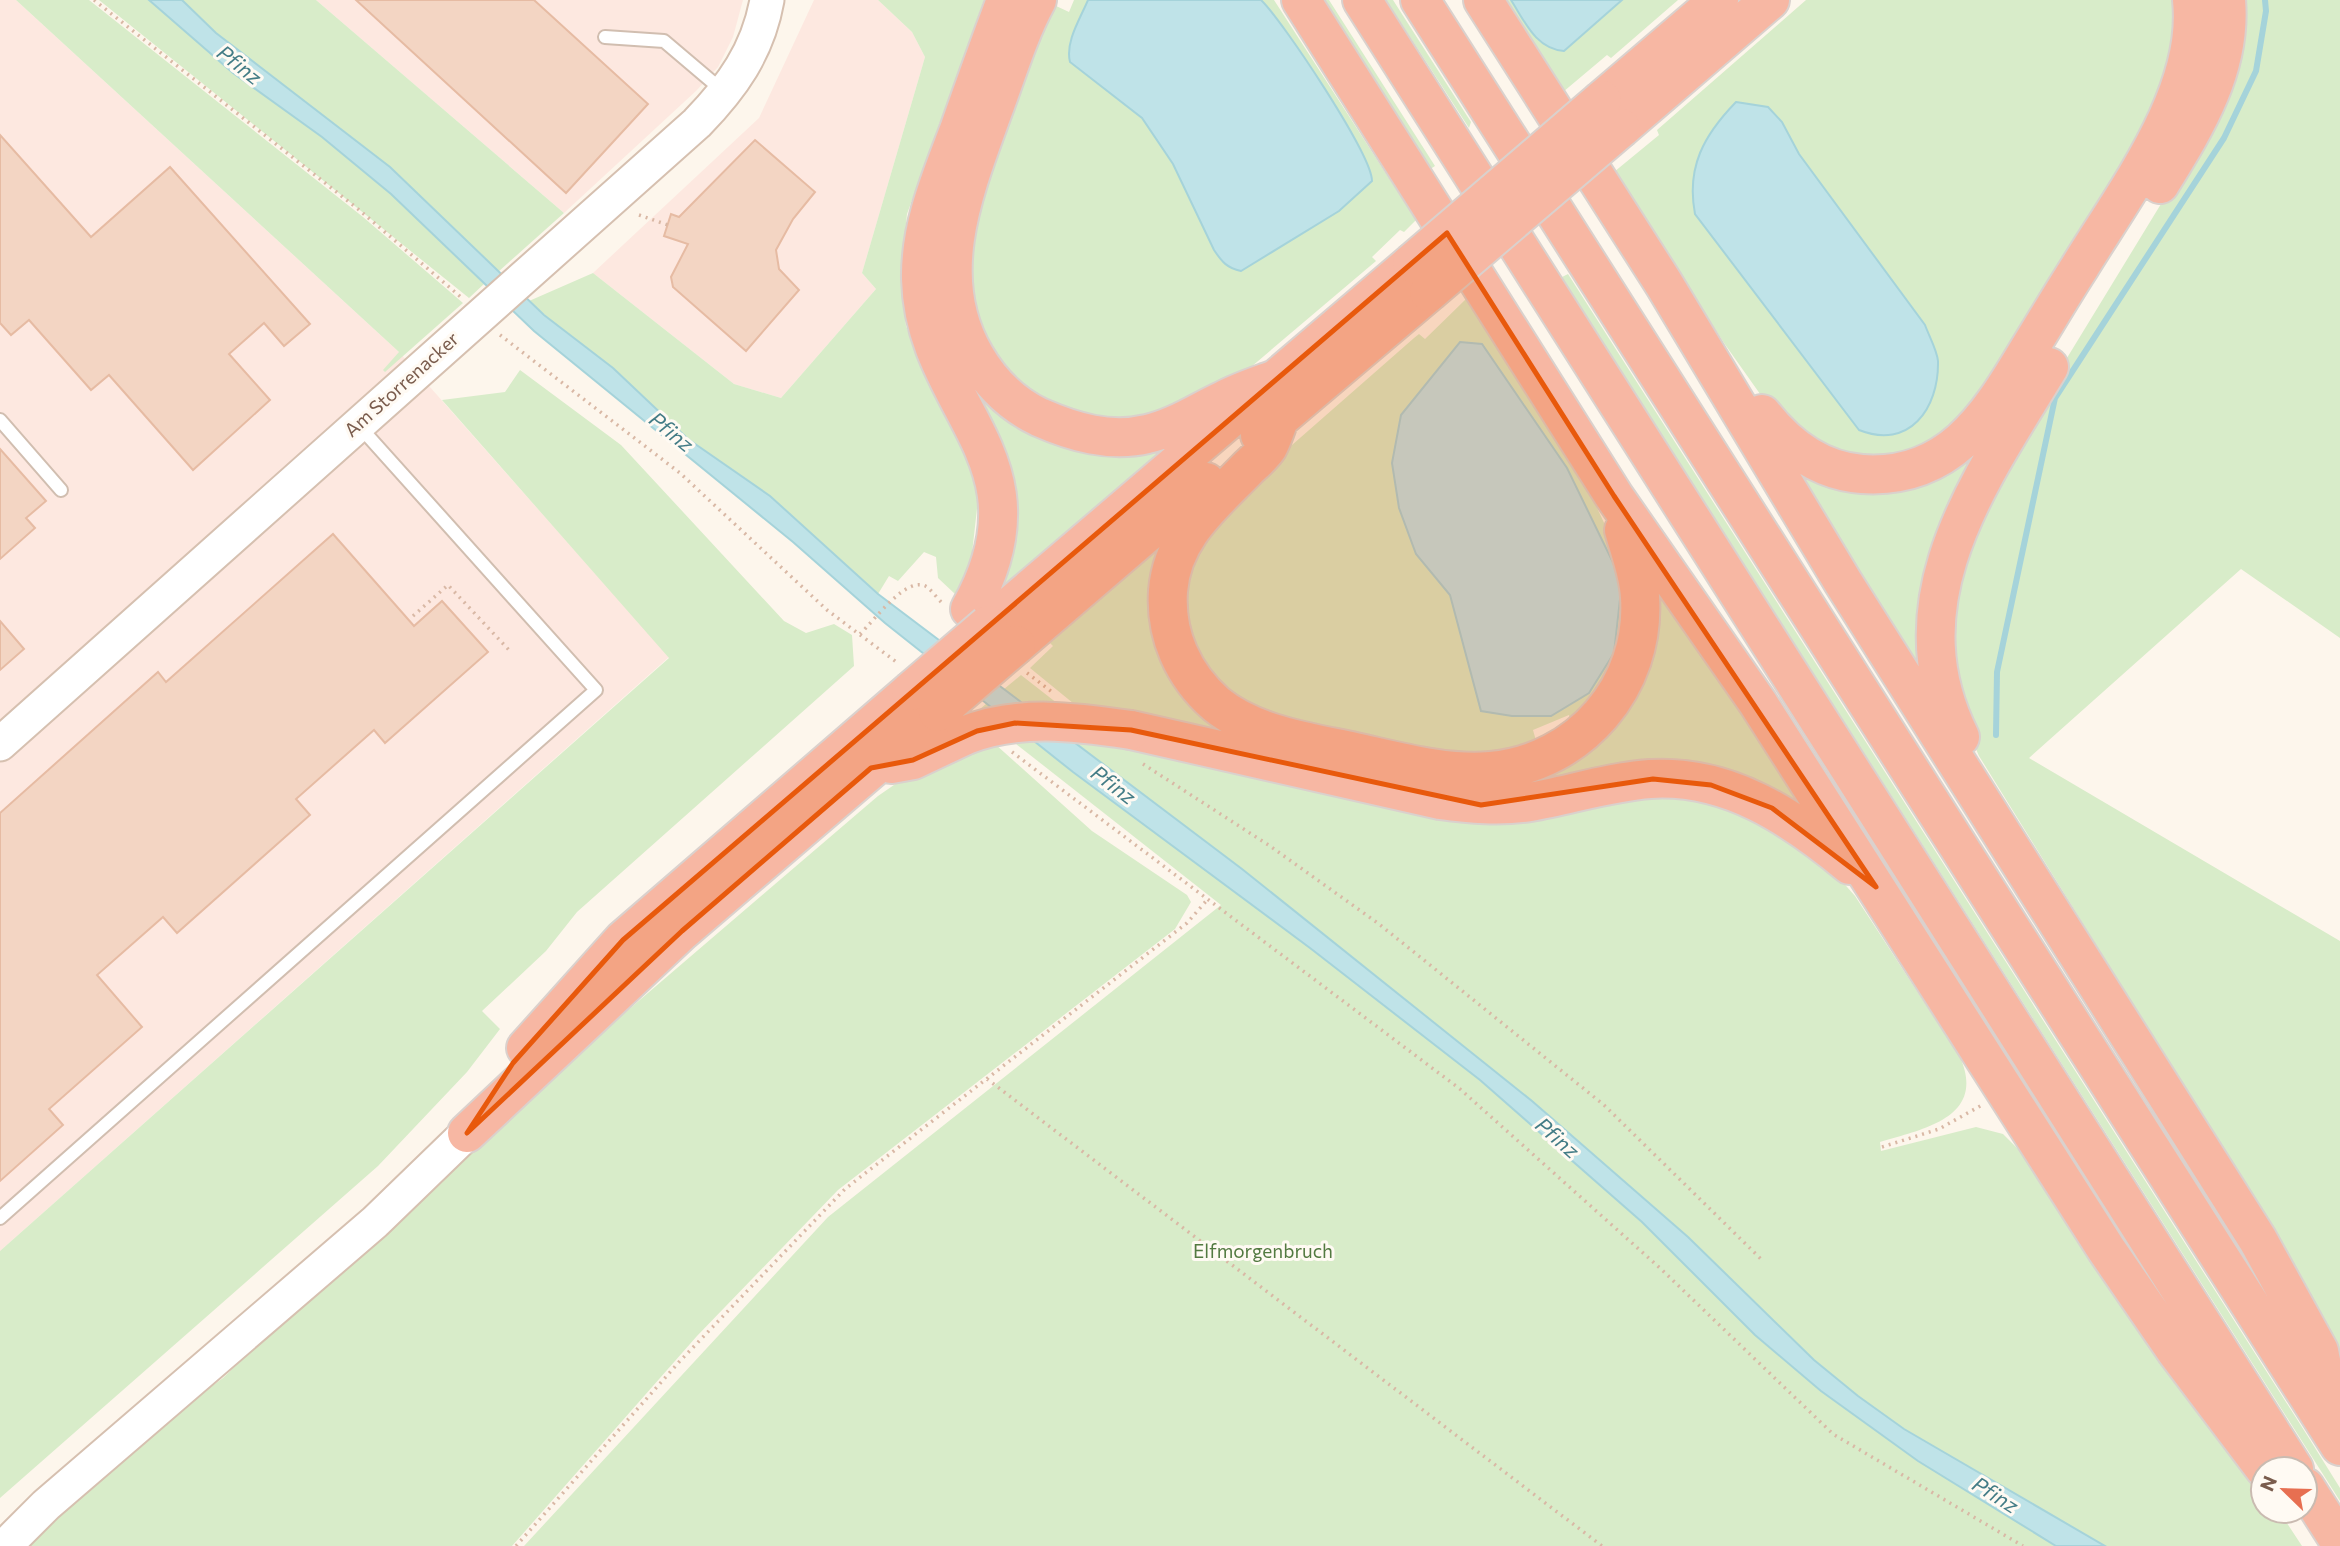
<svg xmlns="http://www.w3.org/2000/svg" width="2340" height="1546" viewBox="0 0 2340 1546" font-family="Commissioner,sans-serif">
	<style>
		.commercial { fill: #fde8e0 }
		.green { fill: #d8ecc9 }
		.water { fill: #bfe3e8; stroke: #a5d3da; stroke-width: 2 }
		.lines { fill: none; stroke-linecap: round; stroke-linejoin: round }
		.stream { stroke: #a5d3da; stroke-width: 6 }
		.building { fill: #f3d5c3; stroke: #e6bba3; stroke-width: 2 }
		.lane-casing { stroke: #d1beb0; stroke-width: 16 }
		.secondary-casing { stroke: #d6c0b0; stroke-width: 37 }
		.highway-casing { stroke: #dad1cd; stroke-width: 42 }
		.path { stroke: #d9b8a5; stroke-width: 3.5; stroke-dasharray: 2 5; stroke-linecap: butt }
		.lane { stroke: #fff; stroke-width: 12 }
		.secondary { stroke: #fff; stroke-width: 33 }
		.highway { stroke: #f7b7a3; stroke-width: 38 }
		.highway-bridge-casing { stroke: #dad1cd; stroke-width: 42; stroke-linecap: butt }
		.highway-bridge { stroke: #f7b7a3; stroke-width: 38 }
		.marked { fill: #e8590c; fill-opacity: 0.2; stroke: #e8590c; stroke-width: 5; stroke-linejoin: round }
		.labels { text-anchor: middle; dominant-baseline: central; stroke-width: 6; stroke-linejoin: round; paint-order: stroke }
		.street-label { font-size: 19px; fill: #7a5c4d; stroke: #fffaf3 }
		.park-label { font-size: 19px; fill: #537a41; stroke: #fffaf3 }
		.water-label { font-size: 21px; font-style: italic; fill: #437c86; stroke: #fffaf3 }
	</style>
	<rect width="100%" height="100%" fill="#fdf6ec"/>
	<!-- commercial -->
	<path class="commercial" d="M0,0H16L399,352L669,657L0,1251Z
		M316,0H743L733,37L718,67L696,91L564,213Z
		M814,0H878L912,32L925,57L862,273L876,289L781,398L734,384L593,273L759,118Z"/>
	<!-- green -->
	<path class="green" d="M16,0H89L363,217L463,303L385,372L383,370L399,352Z
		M99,0H149L233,73L322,137L391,194L484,284L469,298Z
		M182,0H316L564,213L498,272L390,167L216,33Z
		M878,0H984L907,214L901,272L906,326L937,401L965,448L978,500L971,562L955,594L938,578L936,557L924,552L898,581L889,576L878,594L770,496L688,439L529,301L593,273L734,384L781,398L876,289L862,273L925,57L912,32Z
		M1074,0H1274L1416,220L1404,232L1400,230L1372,257L1376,261L1238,378L1168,418L1070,419L991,362L961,258L1029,44L1054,5L1069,12Z
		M1306,0H1329L1435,166L1418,177Z
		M1386,0H1393L1471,122L1469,128Z
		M1505,0H1678L1611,58L1607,55L1563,92Z
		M1806,0H2181L2163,100L2005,368L1932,449L1845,460L1777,418L1724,343L1614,172L1659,135L1657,130Z
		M2237,0H2340V638L2241,569L2029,758L2340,941V1366L2175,1087L2129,998L1979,756L1962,717L1946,610L1990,484L2186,163Z
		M952,203L996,401L1186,431L1003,589H999L945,345Z
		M1568,274L2307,1435L2340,1488V1501L1602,341L1562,277Z
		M1466,299L1591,495L1622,561L1624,643L1571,731L1569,715L1533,730L1537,744L1507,760L1329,738L1217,692L1177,604L1212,515L1414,338L1419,334L1425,339Z
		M520,370L621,445L784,621L806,633L834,624L852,635L854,666L577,912L546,951L482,1011L500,1029L467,1072L378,1166L0,1498V1251L669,658L442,400L505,392Z
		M1991,444L1933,688L1784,453L1798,464Z
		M1175,535C1170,549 1163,561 1160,575C1155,601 1157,628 1167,653C1197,733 1285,749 1359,765C1408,776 1461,791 1512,780C1583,765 1638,708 1648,635C1652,611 1653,591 1644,568L1647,567L1729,679L1831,837L1829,839C1774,781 1691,760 1615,772C1563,780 1517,798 1463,794C1425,790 1387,779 1349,771C1282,756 1215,740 1147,725L1148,719L1079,708L1030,668L1053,646L1050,643Z
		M1021,675L1062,707L969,718Z
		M1051,737L1620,792L1721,798L1832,870L1855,896L1960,1057C1987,1118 1922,1129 1880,1142L1881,1151L1976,1127L2003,1134L2024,1155L2263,1488V1511H2279L2302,1546H524L828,1217L1221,905L1011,740Z
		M995,744L1092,831L1187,895L1191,902L1175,929L838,1190L697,1336L512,1546H24L158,1425L223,1378L299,1304L516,1106L878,796L920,767Z"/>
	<!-- water -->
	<path class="water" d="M149,0H182L216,33L390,167L544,315L613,368L688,439L770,496L878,594L1242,869L1532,1101L1688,1237L1814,1360L1858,1396L1904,1429L2105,1546H2056L1918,1461L1821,1391L1755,1335L1642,1222L1480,1080L1310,948L1073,772L885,623L793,542L534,331L391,194L322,137L233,73Z
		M1088,0H1261C1283,21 1372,155 1372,181L1339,211L1241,271C1227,268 1222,262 1214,250L1173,164L1142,118L1070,62C1065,42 1080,19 1088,0Z
		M1511,0H1622L1564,51C1536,49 1525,22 1511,0Z
		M1736,102L1768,107L1782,122L1799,154L1925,325C1929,336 1937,350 1938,361C1939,409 1909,450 1859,430L1695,214C1686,167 1704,135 1736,102Z
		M1460,342L1482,344L1567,468L1622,581L1614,653L1589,693L1551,716H1512L1481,711L1450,595L1416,554L1399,508L1392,463L1401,415Z"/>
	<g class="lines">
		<!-- stream -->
		<path class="stream" d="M1996,735L1997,672L2055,398L2224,138L2256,71L2266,11L2265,0"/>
	</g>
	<!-- building -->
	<path class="building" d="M356,0H534L648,104L566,193Z
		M0,135L91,237L170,167L310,324L284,346L264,323L229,354L270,400L193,470L109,375L91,390L29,320L11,335L0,323Z
		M755,140L815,192L793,219L776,250L779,269L799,290L746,351L673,287L671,277L688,244L664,236L671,214L679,217Z
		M0,449L46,501L26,518L35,528L0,559Z
		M333,534L414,626L442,601L488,652L385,743L374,730L296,799L310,815L177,933L163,917L97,975L142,1027L49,1109L63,1125L0,1181V813L158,672L166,682Z
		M0,621L24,649L0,670Z"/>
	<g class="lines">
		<defs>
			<path id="lane" d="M605,37L664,41L723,91
				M0,420L61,490
				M0,1218L596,690L360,427"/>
			<path id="secondary" d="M0,744L697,123C732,87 758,51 767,0
				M5,1546L46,1505L375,1222L467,1133"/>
			<path id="highway" d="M1037,0C1019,33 1007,73 994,108C965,188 928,276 975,356C990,382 1012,404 1039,417C1073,432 1110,443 1147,434C1175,428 1198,412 1224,400C1239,392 1257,386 1273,380
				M1301,0L1614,496L1758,703L2106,1249L2176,1351L2265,1469
				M1362,0L2294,1469
				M1420,0L2340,1446
				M1483,0L1664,284L1843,582L2258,1240L2319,1351L2333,1421
				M1602,100L1719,0
				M1621,128L1770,0
				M2160,184C2195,127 2232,69 2226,0
				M1762,414C1787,446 1819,471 1862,474C1948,480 1987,419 2026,354C2044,325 2061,296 2079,268C2126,191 2202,93 2192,0
				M1280,417C1276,427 1273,438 1268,447C1263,455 1253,463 1246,470C1211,506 1172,537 1168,591C1165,635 1183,675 1216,704C1254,735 1309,742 1355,752C1400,762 1446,775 1491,771C1580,763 1646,686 1640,597C1639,574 1630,552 1624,530
				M1260,435L1429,292
				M970,609C1054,458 924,411 921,279C920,226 941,178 959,130C974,87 990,43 1006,0
				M988,625L1412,263
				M1016,645L1206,482
				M1131,730L1440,800C1470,804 1500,807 1530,802C1570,795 1609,782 1650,779C1729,774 1793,818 1850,865
				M1960,737C1892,600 1980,481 2049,367
				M891,764L913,760L966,735
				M526,1048L623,940L911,691
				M467,1133L682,931L938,712
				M2305,1487L2340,1542"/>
		</defs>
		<!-- lane casing -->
		<use href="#lane" class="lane-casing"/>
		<!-- secondary casing -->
		<use href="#secondary" class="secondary-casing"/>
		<!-- highway casing -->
		<use href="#highway" class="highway-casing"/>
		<!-- path -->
		<path class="path" d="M94,0L358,209L462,298
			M639,215L668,225
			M500,335L680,473L827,610L899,664
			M413,616L448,585L509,650
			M860,634C874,621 907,574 927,587C932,591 938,599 943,604
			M1027,673L1052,692
			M1012,752L1460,1089L1661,1269L1833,1434L2023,1546
			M1143,764L1270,846L1379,924L1604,1105L1763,1261
			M987,1079L1602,1546
			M1882,1147L1939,1129L1982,1105
			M516,1546L679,1362L845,1189L1187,923L1207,900"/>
		<!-- lane -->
		<use href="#lane" class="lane"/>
		<!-- secondary -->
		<use href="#secondary" class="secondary"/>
		<!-- highway -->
		<use href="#highway" class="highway"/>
		<defs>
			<path id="highway-bridge" d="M1412,263L1602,100
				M1429,292L1621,128
				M911,691L988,625
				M938,712L1016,645
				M966,735C1019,714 1076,722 1131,730"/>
		</defs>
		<!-- highway-bridge casing -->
		<use href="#highway-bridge" class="highway-bridge-casing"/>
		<!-- highway-bridge -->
		<use href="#highway-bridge" class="highway-bridge"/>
	</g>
	<!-- marked area -->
	<path class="marked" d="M1447,233L1614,496L1876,887L1772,808L1711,785L1653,779L1481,805L1131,730L1015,723L977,731L913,760L871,768L682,931L467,1133L513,1063L623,940Z"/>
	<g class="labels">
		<!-- street labels -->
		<g class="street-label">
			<text transform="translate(401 384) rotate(-42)">Am Storrenacker</text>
		</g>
		<!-- park labels -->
		<g class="park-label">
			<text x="1263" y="1250">Elfmorgenbruch</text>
		</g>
		<!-- water labels -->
		<g class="water-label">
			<text transform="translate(240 64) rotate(38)">Pfinz</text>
			<text transform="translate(672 431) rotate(39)">Pfinz</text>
			<text transform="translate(1114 784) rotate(37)">Pfinz</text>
			<text transform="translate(1558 1137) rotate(41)">Pfinz</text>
			<text transform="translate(1996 1494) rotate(32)">Pfinz</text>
		</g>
	</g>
	<!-- north arrow -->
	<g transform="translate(2284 1490) rotate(293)"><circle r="33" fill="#fffaf3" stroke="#cabbb1" stroke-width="2"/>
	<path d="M0-5L12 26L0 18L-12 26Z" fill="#e76f51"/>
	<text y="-10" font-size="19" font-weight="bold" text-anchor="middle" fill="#7a5c4d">N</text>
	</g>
</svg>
